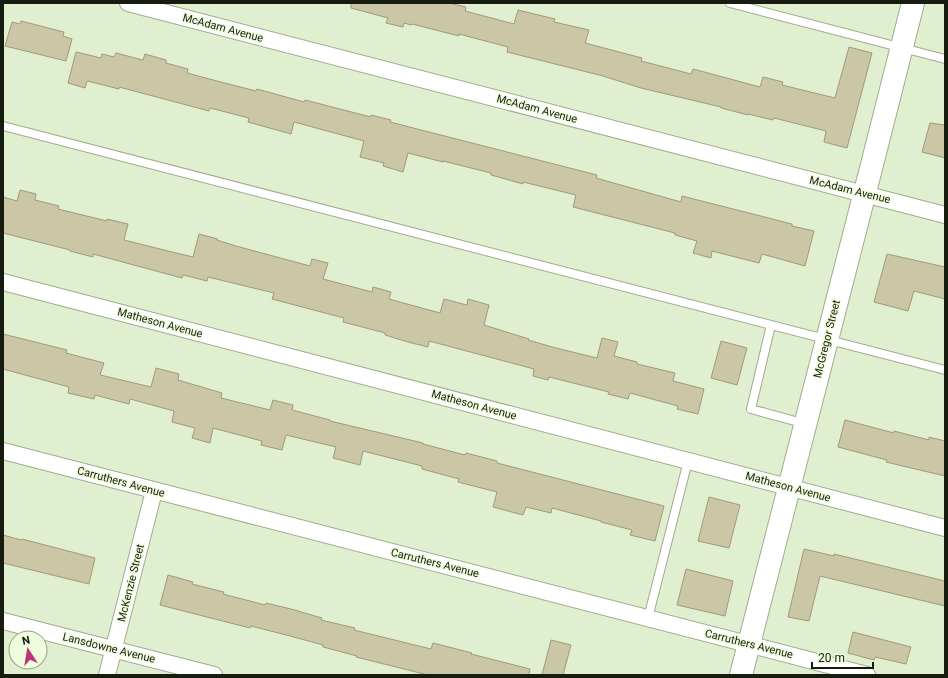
<svg xmlns="http://www.w3.org/2000/svg" width="948" height="678" viewBox="0 0 948 678" font-family="Roboto,sans-serif">
	<style>
		.building { fill: #cbc6a5; stroke: #9f9a7a }
		.lines { fill: none; stroke-linecap: round; stroke-linejoin: round }
		.service-casing { stroke: #9fad8f; stroke-width: 10 }
		.minor-casing { stroke: #9fad8f; stroke-width: 18 }
		.secondary-casing { stroke: #9fad8f; stroke-width: 24 }
		.service { stroke: #fff; stroke-width: 8 }
		.minor { stroke: #fff; stroke-width: 16 }
		.secondary { stroke: #fff; stroke-width: 22 }
		.labels { text-anchor: middle; dominant-baseline: central; stroke-width: 3; stroke-linejoin: round; paint-order: stroke }
		.street-label { font-size: 11px; fill: #171c10; stroke: #eefddc }
	</style>
	<rect width="100%" height="100%" fill="#e0efcf"/>
	<!-- building -->
	<path class="building" d="M351,3H449L466,7L465,11L514,24L518,10L555,19L554,22L589,30L585,43L642,58L641,61L691,74L693,69L760,87L763,77L783,82L782,85L835,98L849,47L872,53L847,148L824,142L826,131L774,118L773,120L748,114V115L721,108V107L641,88L603,76L507,52L508,47L459,34V36L412,24L411,25L404,23L403,27L386,23L388,18L351,8Z
		M21,21L64,32L63,36L72,39L66,61L5,46L12,22L20,24Z
		M76,52L101,58L102,54L114,57L116,53L143,60L145,54L166,60V63L188,69L187,73L217,81L256,91L257,89L304,102L305,100L371,117V115L391,120L390,122L597,175L596,178L681,202L682,196L792,224V226L814,231L805,266L762,254L759,263L712,251L711,258L693,253L697,241L675,235V233L573,207L576,195L523,182V184L491,175V173L443,161V162L408,153L403,172L383,166L384,163L360,157L364,141L294,122L291,134L248,122L249,118L210,108L209,111L119,87V89L87,81L85,88L68,83Z
		M930,123L945,125V158L922,152Z
		M20,190L36,194L35,200L59,206L58,209L107,221V219L128,224L124,240L168,251L193,257L199,234L218,239L217,240L236,246L310,266L312,259L328,263L323,279L372,292L373,287L391,292L389,299L440,313L444,299L467,305L468,299L489,305L484,325L529,339L528,340L556,348L597,358L602,338L618,342L614,356L637,362V364L675,373L673,381L704,389L698,414L677,409L678,406L630,393L628,399L608,394L609,392L549,377L548,380L533,376L534,369L429,341L428,347L408,342L385,335V333L343,322L344,318L272,299L274,293L208,277L207,281L183,275L182,278L93,254V257L70,251V250L3,233V197L17,201Z
		M887,254L945,267V299L914,291L908,311L874,302Z
		M3,334L67,350L66,353L104,363L100,375L151,387L156,368L179,374L178,380L222,393L221,398L270,410L273,400L293,405L292,410L330,420V421L423,443V444L465,455L466,453L497,461V463L664,506L655,541L630,535L632,530L601,522V521L552,508L551,513L526,507L523,515L493,507L497,492L458,482L459,479L422,469V466L363,451L360,465L333,458L336,447L286,435L282,450L261,445L262,441L213,428L210,443L192,438L195,428L172,422L174,411L130,399L129,404L95,395L94,399L68,393L69,387L3,369Z
		M721,341L747,348L737,385L711,378Z
		M845,420L894,433V431L929,440V437L945,441V476L886,462L887,460L838,447Z
		M709,497L740,505L729,548L698,541Z
		M3,535L21,540L22,539L95,558L89,584L3,563Z
		M804,549L834,556V554L945,581V606L820,576L809,621L788,617Z
		M686,569L733,581L725,616L677,605Z
		M168,575L193,582L192,584L224,592L223,594L265,605L266,603L291,609L322,618L321,620L355,628L354,630L431,649L433,643L472,653L471,654L530,669L529,675H428L356,657L357,656L323,647V645L290,636L251,626L250,628L160,605Z
		M853,632L911,647L906,664L875,657L874,660L848,653Z
		M551,640L571,645L563,675H542Z"/>
	<g class="lines">
		<defs>
			<path id="service" d="M730,3L945,59
				M3,126L945,370
				M771,325L751,409L806,424
				M648,618L688,461"/>
			<path id="minor" d="M128,3L945,215
				M3,282L945,528
				M3,451L867,675
				M3,621L214,675
				M107,675L154,491"/>
			<path id="secondary" d="M741,675C800,451 856,227 913,3"/>
		</defs>
		<!-- service casing -->
		<use href="#service" class="service-casing"/>
		<!-- minor casing -->
		<use href="#minor" class="minor-casing"/>
		<!-- secondary casing -->
		<use href="#secondary" class="secondary-casing"/>
		<!-- service -->
		<use href="#service" class="service"/>
		<!-- minor -->
		<use href="#minor" class="minor"/>
		<!-- secondary -->
		<use href="#secondary" class="secondary"/>
	</g>
	<g class="labels">
		<!-- street labels -->
		<g class="street-label">
			<text transform="translate(223 28) rotate(15)">McAdam Avenue</text>
			<text transform="translate(537 109) rotate(15)">McAdam Avenue</text>
			<text transform="translate(850 190) rotate(14)">McAdam Avenue</text>
			<text transform="translate(160 323) rotate(15)">Matheson Avenue</text>
			<text transform="translate(827 339) rotate(-76)">McGregor Street</text>
			<text transform="translate(474 405) rotate(15)">Matheson Avenue</text>
			<text transform="translate(121 482) rotate(15)">Carruthers Avenue</text>
			<text transform="translate(788 487) rotate(15)">Matheson Avenue</text>
			<text transform="translate(435 563) rotate(14)">Carruthers Avenue</text>
			<text transform="translate(131 583) rotate(-76)">McKenzie Street</text>
			<text transform="translate(749 644) rotate(14)">Carruthers Avenue</text>
			<text transform="translate(109 648) rotate(14)">Lansdowne Avenue</text>
		</g>
	</g>
	<!-- border -->
	<rect width="948" height="678" fill="none" stroke="#171c10" stroke-width="8"/>
	<!-- north arrow -->
	<g transform="translate(28 650) rotate(348)"><circle r="19" fill="#eefddc" stroke="#98a38a"/>
	<path d="M0-3L7 15L0 10L-7 15Z" fill="#bb3578"/>
	<text y="-6" font-size="11" font-weight="bold" text-anchor="middle" fill="#171c10">N</text>
	</g>
	<!-- scale -->
	<path d="M812 662v6h61v-6" fill="none" stroke="#171c10" stroke-width="2"/>
	<text x="818" y="662" font-size="12" fill="#171c10" stroke="#eefddc" stroke-width="3" paint-order="stroke">20 m</text>
</svg>
